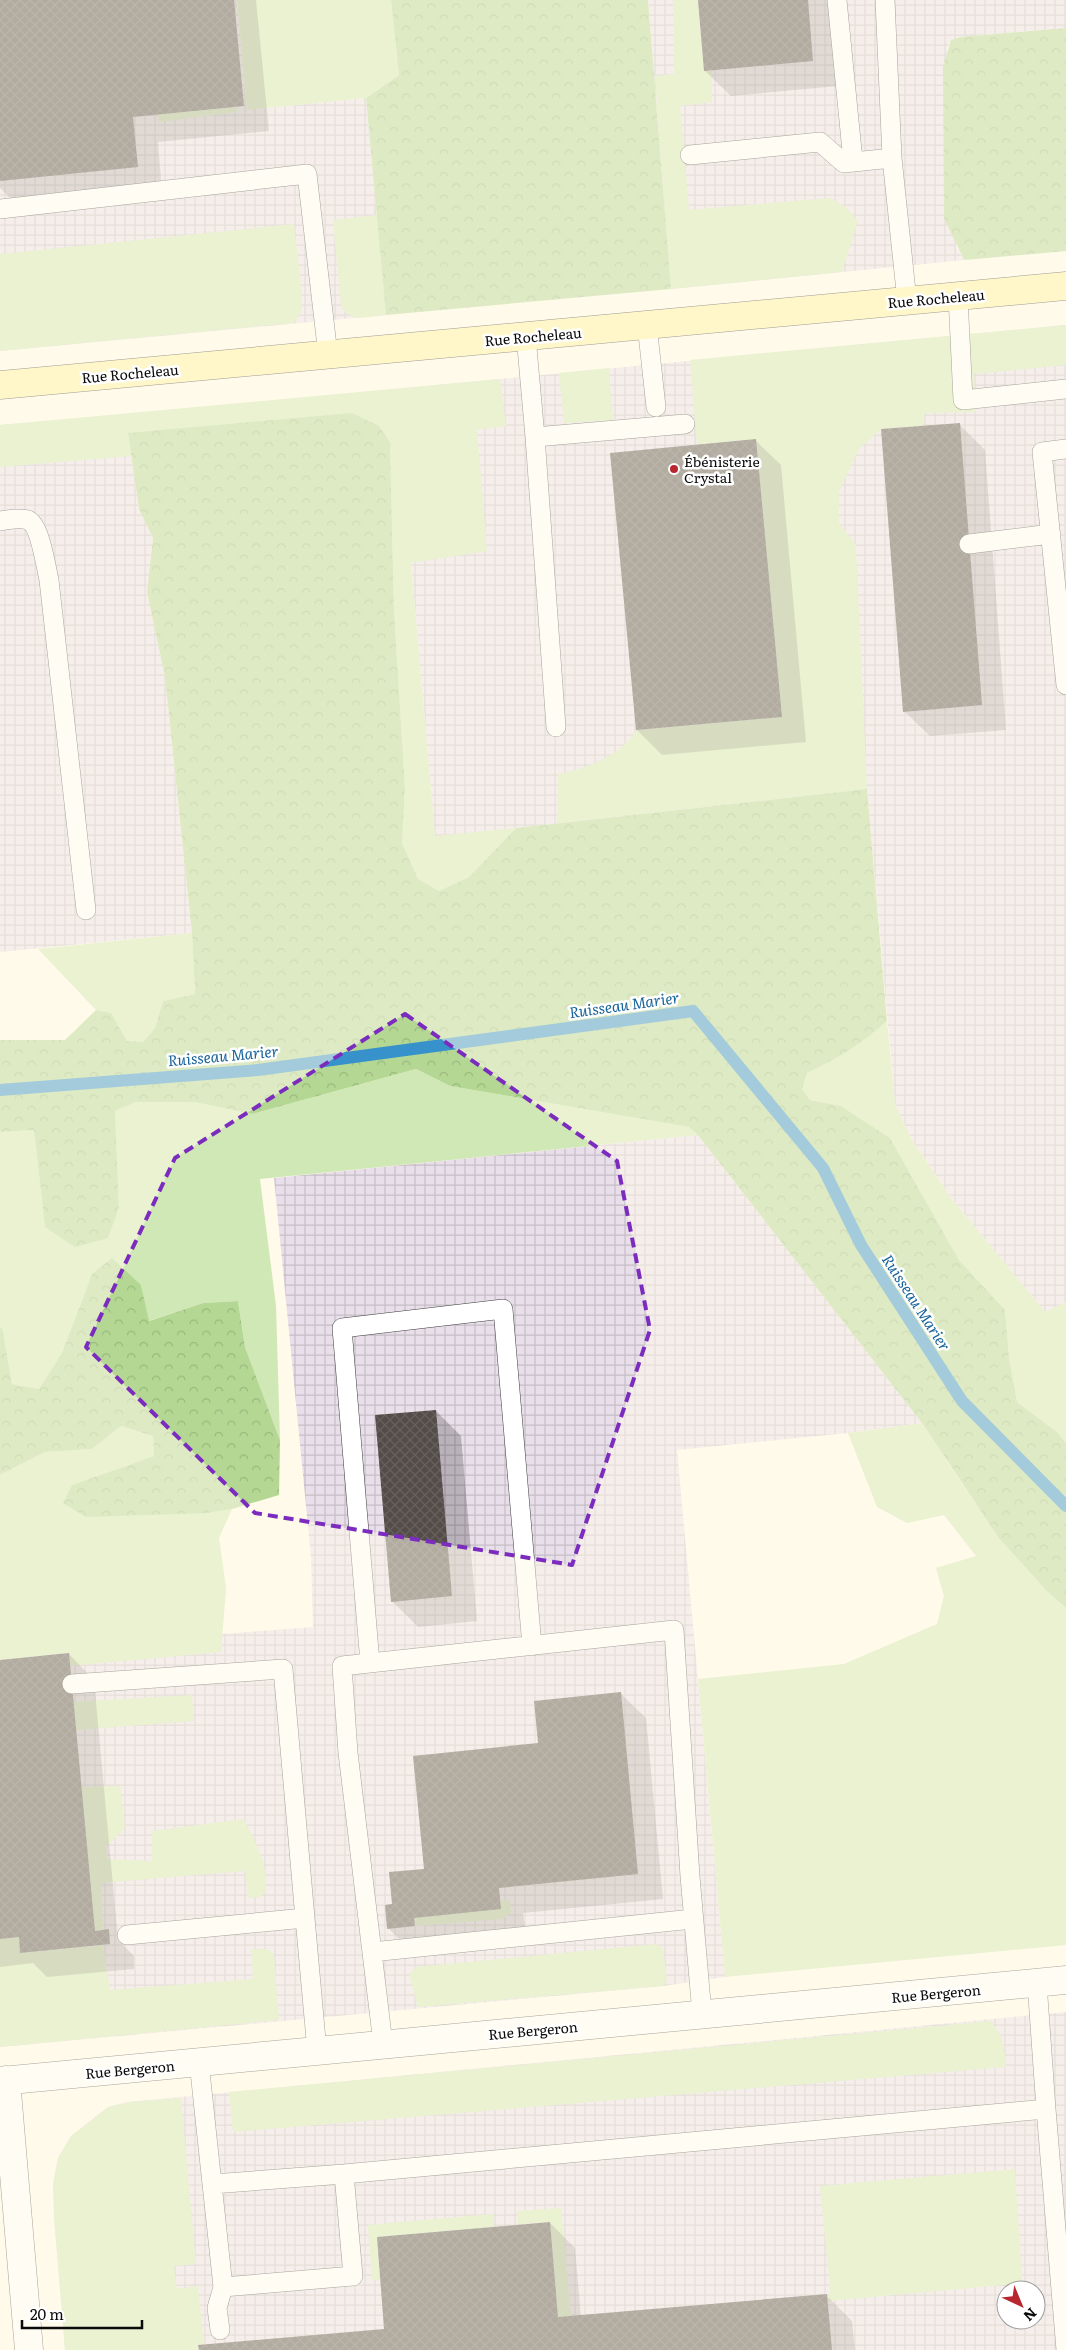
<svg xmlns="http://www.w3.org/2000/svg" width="1066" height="2350" viewBox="0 0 1066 2350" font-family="Literata,serif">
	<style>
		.industrial { fill: url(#industrial-grid); fill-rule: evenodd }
		.grass { fill: #d0e8b5 }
		.forest { fill: url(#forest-crowns) }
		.shadow { fill: #0003 }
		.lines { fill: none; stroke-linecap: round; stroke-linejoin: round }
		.stream { stroke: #3792cb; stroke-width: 12 }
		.building { fill: url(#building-cross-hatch) }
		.lane-casing { stroke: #3e3e3e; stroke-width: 20 }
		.street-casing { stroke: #3e3e3e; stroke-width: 29 }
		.secondary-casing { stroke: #2d2d2d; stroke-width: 29 }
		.lane { stroke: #fff; stroke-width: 19 }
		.street { stroke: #fff; stroke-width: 28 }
		.secondary { stroke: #fef3a5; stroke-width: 28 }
		.marked { fill: none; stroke: #7b2cbf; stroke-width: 4; stroke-dasharray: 10 6; stroke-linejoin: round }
		.poi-dot { fill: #b8262f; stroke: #fff; stroke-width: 2 }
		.labels { text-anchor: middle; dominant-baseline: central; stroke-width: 5; stroke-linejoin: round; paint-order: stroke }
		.street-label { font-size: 14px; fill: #0b0b0b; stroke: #fff }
		.poi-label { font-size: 14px; fill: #0b0b0b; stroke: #fff; text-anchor: start }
		.water-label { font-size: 15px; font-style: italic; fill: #17639a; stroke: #fff }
	</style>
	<defs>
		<pattern id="industrial-grid" width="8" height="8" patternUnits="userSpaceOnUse" patternTransform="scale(1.25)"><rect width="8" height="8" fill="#e9dfea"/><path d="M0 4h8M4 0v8" fill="none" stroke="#c6bec7"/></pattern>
		<pattern id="forest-crowns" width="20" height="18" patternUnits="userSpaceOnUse" patternTransform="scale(1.25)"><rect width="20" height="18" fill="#b4d894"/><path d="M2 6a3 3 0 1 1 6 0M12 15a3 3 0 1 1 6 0" fill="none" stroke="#99b87e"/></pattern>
		<pattern id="building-cross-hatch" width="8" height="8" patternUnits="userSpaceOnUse" patternTransform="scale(1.25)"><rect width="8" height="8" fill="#534c48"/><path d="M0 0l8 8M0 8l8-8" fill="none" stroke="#67615e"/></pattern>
	</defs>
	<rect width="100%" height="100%" fill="#fffae9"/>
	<!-- industrial -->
	<path class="industrial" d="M0,0H237L247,110L366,98L386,315L0,351Z
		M648,0H1066V28L961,37L951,40L947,49L956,246L964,260L671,289Z
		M1066,325V1302L1045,1312L951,1198L912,1140L895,1104L867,789L435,837L396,389Z
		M129,414L128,433L139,509L153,538L147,592L165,677L192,933L0,952V425Z
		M698,1135L922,1423L848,1433L677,1450L725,1977L663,1986L0,2047V1660L222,1634L313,1627L311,1557L274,1178Z
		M1066,2012V2350H65L53,2185L58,2158L71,2136L108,2107L128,2102ZM1006,2290H1036V2320H1006Z"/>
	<!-- grass -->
	<path class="grass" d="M237,0H391L399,75L366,98L247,110Z
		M673,0H698L704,71H712V102L680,106L689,210L830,198L846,207L858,221L842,272L671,289L655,76L674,74Z
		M236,106L237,112L159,122L158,114Z
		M377,215L386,315C369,316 350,324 341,306L333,220Z
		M294,224L302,294L301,312L294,323L0,351V254Z
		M1066,325V365L974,374L976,412L925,413L922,426L881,429L859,449L839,491V523L856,545L867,789L557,823L558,774C586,769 621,756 636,730L782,717L756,439L697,445L690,360Z
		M609,368L613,420L564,423L559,373Z
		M500,379L506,426L477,430L487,551L411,563L435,836L516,828L469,877L439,891L418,879L402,843L405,788L394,609L390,442L379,426L128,433L131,456L0,467V425Z
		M192,933L195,994L163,1001L155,1028L143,1042H127L111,1013L96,1010L38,949Z
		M887,1021L895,1104L912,1140L951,1198L1045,1312L1066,1302V1443L1057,1432L1017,1402L1009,1357L1005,1310L959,1260L890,1138L841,1106L810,1100L802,1089L807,1073C837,1059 862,1044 887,1021Z
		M416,1069L450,1086L689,1127L698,1135L260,1179L276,1306L280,1440L245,1347L238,1301L203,1303L148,1321L141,1285L92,1274L62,1353L39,1389L12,1384L2,1328L0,1329V1132L34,1130L45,1227L119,1207L115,1111L136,1102H194L252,1114Z
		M922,1423C966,1489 1006,1555 1066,1608V1945L725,1977L698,1679L844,1664L937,1624L944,1596L936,1568L976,1556L944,1515L907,1523L877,1507L848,1433Z
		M121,1426L153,1436L154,1456L72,1485L64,1503L208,1513L232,1509L219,1538L226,1588L221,1652L70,1666L69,1653L0,1660V1475L45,1452L92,1449Z
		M192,1695L194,1721L76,1730L73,1702Z
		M120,1786L125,1828L106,1847L107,1859L152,1861V1831L244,1819C255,1842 270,1866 265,1893L259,1897L248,1898L245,1871L101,1883L103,1929L95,1931L81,1787Z
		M510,1900L511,1913L502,1919L415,1926L414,1918L500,1909V1901Z
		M19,1937L21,1953L103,1945L110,1990L253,1979L251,1949H267L274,1954L279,2020L0,2047V1939Z
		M656,1944L663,1949L667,1980L663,1986L418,2007L409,1974L416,1967Z
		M991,2021C1003,2036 1005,2048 1006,2067L233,2132L229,2092Z
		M181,2098L196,2264L174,2266L177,2289L198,2286L204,2344L198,2345L199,2350H65L54,2218L53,2185L58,2158L71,2136L108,2107L128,2102Z
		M1015,2169L1022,2280L1015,2284L828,2301L830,2289L820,2186Z
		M561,2208L571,2316L558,2317L550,2222L518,2224L517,2211Z
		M493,2214L494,2227L377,2237L380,2280H372L368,2225Z"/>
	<!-- forest -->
	<path class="forest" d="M391,0H648L671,289L386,315L366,98L399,75Z
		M1066,28V251L964,260L944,218L943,66L951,40L961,37Z
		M352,413L379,426L390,442L394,609L405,788L402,843L418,879L439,891L469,877L516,828L867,789L887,1021C862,1044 837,1059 807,1073L802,1089L810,1100L841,1106L890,1138L959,1260L1005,1310L1009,1357L1017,1402L1057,1432L1066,1443V1608L1045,1589L999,1538L922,1423L698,1135L689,1127L450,1086L416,1069L252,1114L194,1102H136L115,1111L119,1207L108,1238L75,1247L45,1227L34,1130L0,1132V1040H65L96,1010L111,1013L127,1041L143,1042L155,1028L163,1001L195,994L192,933L165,677L147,592L153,538L139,509L128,433Z
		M112,1258L141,1285L149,1321L203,1303L238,1301L245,1347L280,1440L279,1495L232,1509L208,1513L86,1517L63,1503L72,1485L154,1456L153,1436L121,1426L92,1449L45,1452L0,1475V1329L2,1327L12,1384L39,1389L62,1353L92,1274Z"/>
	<!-- shadow -->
	<path class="shadow" d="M0,0H256L269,131L158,142L162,192L18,206L0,188Z
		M699,0H830L838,86L731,96L705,71Z
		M959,424L985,450L1006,730L930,736L904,711Z
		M755,440L781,465L806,742L662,755L637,730Z
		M436,1411L461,1436L477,1621L418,1627L392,1601Z
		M69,1654L94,1680L118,1940L134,1956V1969L47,1977L33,1963L0,1967V1661Z
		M620,1693L646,1718L663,1899L523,1913L526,1934L414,1954L389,1929L393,1906L539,1744Z
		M550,2223L575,2248L581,2317L827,2296L852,2321L855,2350H200L385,2330Z"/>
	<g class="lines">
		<!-- stream -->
		<path class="stream" d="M0,1090L258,1070L693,1011L823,1168L861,1245L962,1401L1066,1506"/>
	</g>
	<!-- building -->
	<path class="building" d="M0,0H234L244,106L133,117L138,167L0,181Z
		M698,0H808L813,61L704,71Z
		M960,423L982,705L903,712L881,429Z
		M756,439L782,717L636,730L610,453Z
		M436,1410L452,1596L391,1602L375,1415Z
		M69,1653L95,1931L109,1929L110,1944L20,1953L19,1937L0,1939V1660Z
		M621,1692L638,1874L499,1888L501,1909L414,1918L415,1926L387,1929L385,1905L392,1904L389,1872L424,1869L413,1756L538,1743L534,1701Z
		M550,2222L558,2317L827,2294L832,2350H199L198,2345L384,2329L377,2237Z"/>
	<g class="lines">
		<defs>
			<path id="lane" d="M837,0L853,161
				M885,0L892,158
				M690,155L820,142L844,163L892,158L907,301
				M0,209L307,174L328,355
				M958,296L963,400L1066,389
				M647,325L656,407
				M526,336L535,437L685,424
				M535,437L556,727
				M1066,449L1042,452L1066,685
				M0,521C8,520 20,517 28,520C40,525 46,567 49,580L86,910
				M969,544L1051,534
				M370,1663L342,1328L503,1309L532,1646
				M72,1684L283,1669L305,1918
				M127,1935L305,1918L317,2051
				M372,1952L693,1919
				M383,2044L348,1753L342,1666L674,1630L690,1876L702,2014
				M199,2062L223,2287L353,2276L344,2174L212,2184
				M1046,2109L1066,2350
				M344,2174L1046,2109L1037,1983
				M220,2330L217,2308L223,2287"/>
			<path id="street" d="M6,2080L29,2350
				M0,2081L1066,1980"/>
			<path id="secondary" d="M0,385L1066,286"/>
		</defs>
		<!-- lane casing -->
		<use href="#lane" class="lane-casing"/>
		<!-- street casing -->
		<use href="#street" class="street-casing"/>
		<!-- secondary casing -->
		<use href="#secondary" class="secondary-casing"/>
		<!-- lane -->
		<use href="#lane" class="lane"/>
		<!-- street -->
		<use href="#street" class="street"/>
		<!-- secondary -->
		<use href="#secondary" class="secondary"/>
	</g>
	<!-- marked area -->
	<path d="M0 0H1066V2350H0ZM405,1014L617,1161L650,1330L572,1565L255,1513L86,1347L175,1158Z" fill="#fffae9" fill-opacity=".55" fill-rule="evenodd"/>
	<path class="marked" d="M405,1014L617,1161L650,1330L572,1565L255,1513L86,1347L175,1158Z"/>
	<!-- markers -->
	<circle class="poi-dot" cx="674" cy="469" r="5"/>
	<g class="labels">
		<!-- street labels -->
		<g class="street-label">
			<text transform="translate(936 298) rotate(-5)">Rue Rocheleau</text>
			<text transform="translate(533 336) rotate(-5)">Rue Rocheleau</text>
			<text transform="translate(130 373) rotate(-5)">Rue Rocheleau</text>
			<text transform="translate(936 1993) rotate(-5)">Rue Bergeron</text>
			<text transform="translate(533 2030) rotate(-5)">Rue Bergeron</text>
			<text transform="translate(130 2069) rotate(-5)">Rue Bergeron</text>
		</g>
		<!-- poi labels -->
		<g class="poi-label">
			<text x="684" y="461">Ébénisterie<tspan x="684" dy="16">Crystal</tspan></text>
		</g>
		<!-- water labels -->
		<g class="water-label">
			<text transform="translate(624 1004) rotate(-8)">Ruisseau Marier</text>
			<text transform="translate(223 1055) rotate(-5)">Ruisseau Marier</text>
			<text transform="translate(917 1302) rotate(57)">Ruisseau Marier</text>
		</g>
	</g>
	<!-- north arrow -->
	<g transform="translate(1021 2305) rotate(136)"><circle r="24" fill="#ffffff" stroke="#9d9d9d"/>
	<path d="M0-4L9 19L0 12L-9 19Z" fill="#b8262f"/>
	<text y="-8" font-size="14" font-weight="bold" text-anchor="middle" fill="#0b0b0b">N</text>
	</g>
	<!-- scale -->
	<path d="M22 2320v8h120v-8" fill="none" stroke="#0b0b0b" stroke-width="2.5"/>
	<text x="30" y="2320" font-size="15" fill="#0b0b0b" stroke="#ffffff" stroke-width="4" paint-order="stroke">20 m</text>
</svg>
